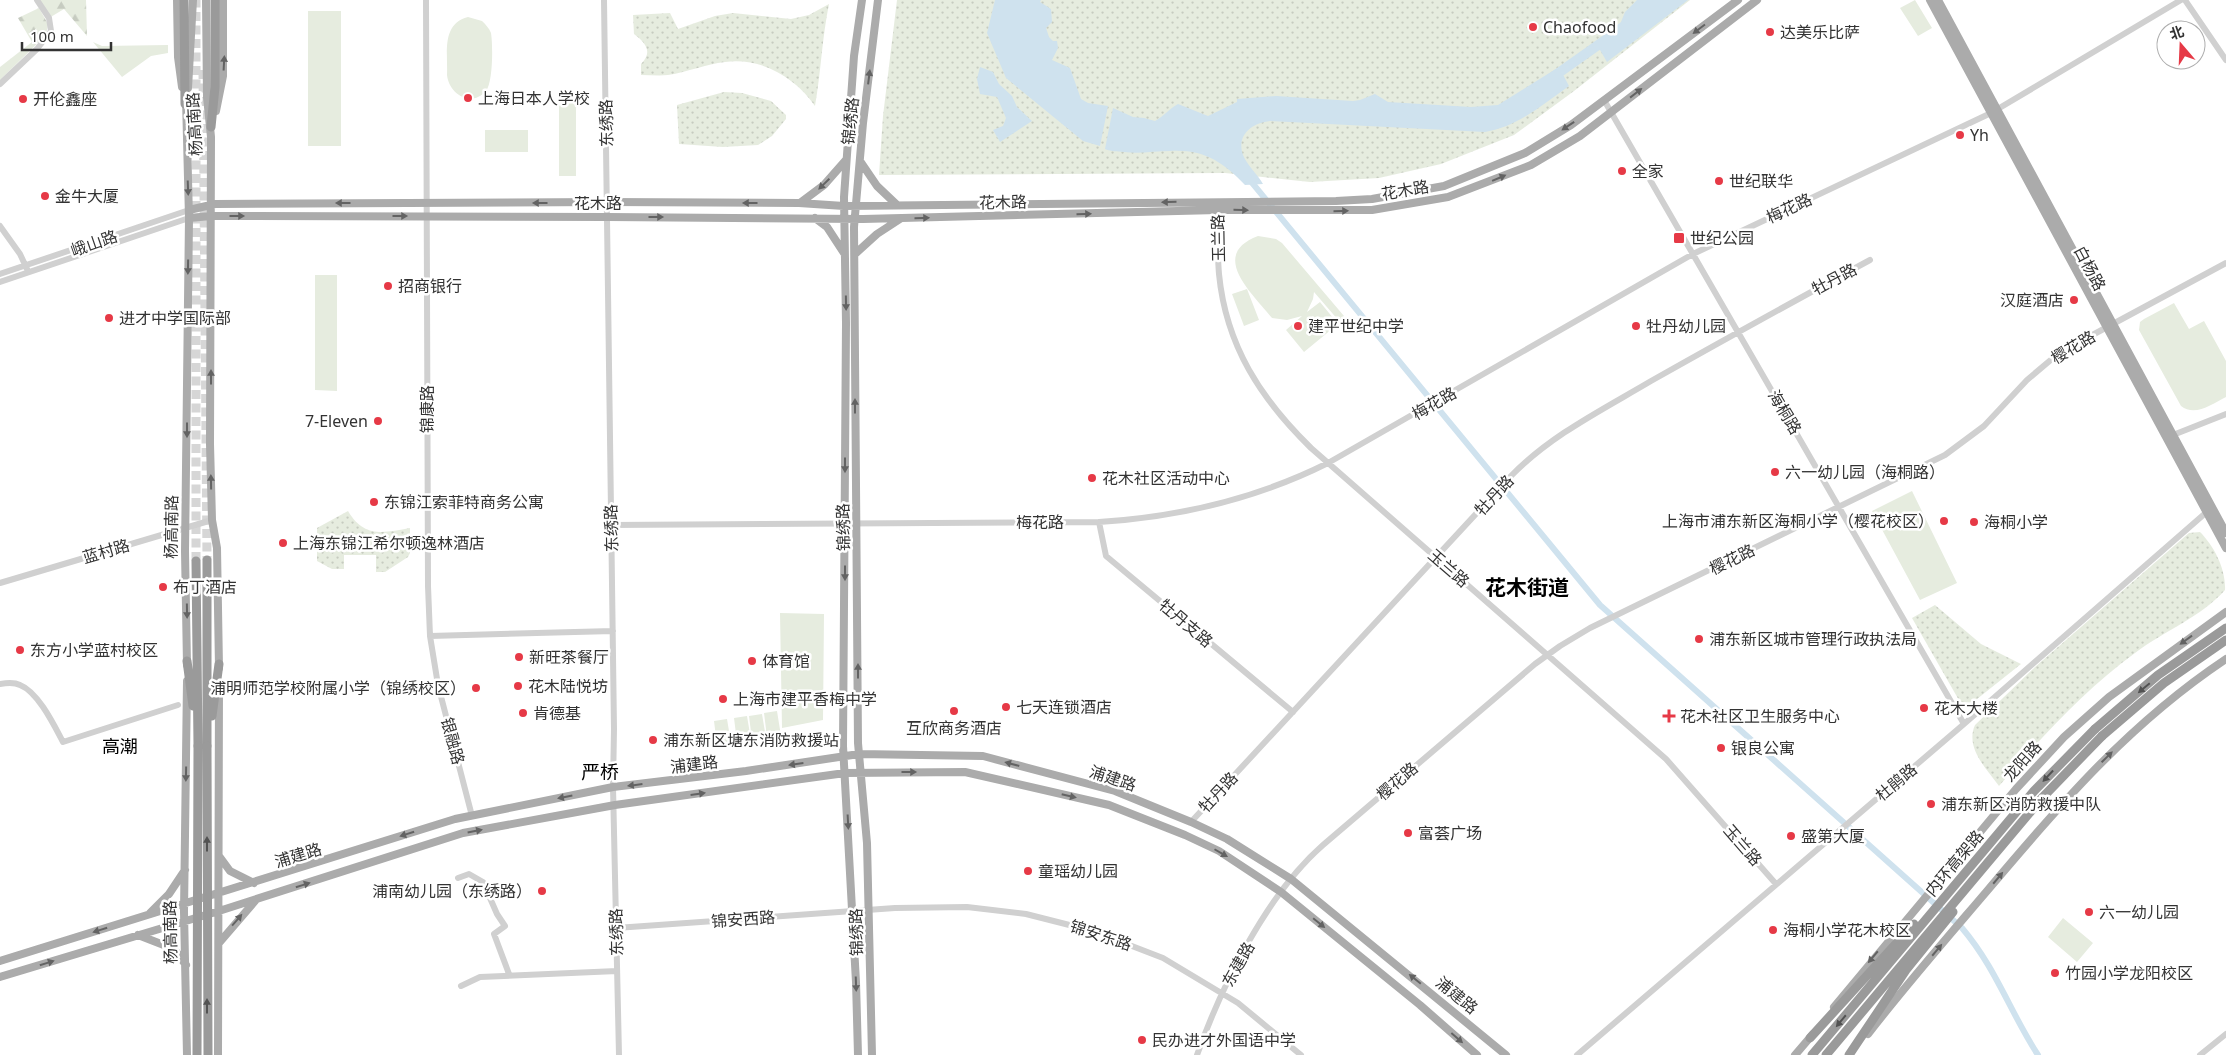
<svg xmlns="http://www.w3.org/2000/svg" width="2226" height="1055" viewBox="0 0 2226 1055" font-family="'Noto Sans','Noto Sans SC',sans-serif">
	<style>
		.grass { fill: #e6ecdf }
		.forest { fill: url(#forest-firs) }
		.park { fill: url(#park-dots) }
		.water { fill: #cfe2ee }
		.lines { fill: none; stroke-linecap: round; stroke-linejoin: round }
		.canal { stroke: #cfe2ee; stroke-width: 6 }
		.river { stroke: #cfe2ee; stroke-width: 10 }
		.highway-tunnel { stroke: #d6d6d6; stroke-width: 9; stroke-dasharray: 9 4.5; stroke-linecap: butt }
		.minor { stroke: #d0d0d0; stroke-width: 6 }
		.major { stroke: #ababab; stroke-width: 8 }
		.highway { stroke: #9a9a9a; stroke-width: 9 }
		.highway-bridge { stroke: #9a9a9a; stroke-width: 9 }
		.oneway { fill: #636363 }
		.oneway2 { fill: #525252 }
		.poi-dot { fill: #e63946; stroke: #fff; stroke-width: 2 }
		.labels { text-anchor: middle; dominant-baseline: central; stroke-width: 5; stroke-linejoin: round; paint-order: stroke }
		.poi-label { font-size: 16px; fill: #333; stroke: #fff; text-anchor: start }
		.street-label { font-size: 16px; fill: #333; stroke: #fff }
		.neighbourhood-label { font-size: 18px; fill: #000; stroke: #fff }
		.quarter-label { font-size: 19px; fill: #000; stroke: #fff }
		.district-label { font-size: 21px; font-weight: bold; fill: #000; stroke: #fff }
	</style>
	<defs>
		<pattern id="forest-firs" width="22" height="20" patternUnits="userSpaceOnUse" patternTransform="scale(1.25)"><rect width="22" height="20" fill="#e6ecdf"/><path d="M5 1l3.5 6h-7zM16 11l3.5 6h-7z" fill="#c6cbc0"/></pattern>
		<pattern id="park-dots" width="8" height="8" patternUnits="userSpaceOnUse" patternTransform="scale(1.25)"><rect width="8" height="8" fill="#e6ecdf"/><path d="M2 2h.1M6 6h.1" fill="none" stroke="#c6cbc0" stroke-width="1.8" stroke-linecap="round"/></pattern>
	</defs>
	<rect width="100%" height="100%" fill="#fff"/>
	<!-- grass -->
	<path class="grass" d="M1915,0L1932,28L1918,36L1900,8Z
		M308,11H341V146H308Z
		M468,17L482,21C486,25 489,28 491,33C493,45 493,82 486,91C471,108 449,94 447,75C448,53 441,24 468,17Z
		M93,42L102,46L168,45V53L151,56L122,77Z
		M576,95V176H559V96Z
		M485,130H528V152H485Z
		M1258,236L1276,239L1282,243L1344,316L1339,321L1314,292L1313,299L1307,312L1320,302L1338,324L1304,352L1286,330L1302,316L1287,320L1272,318C1253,294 1208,255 1258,236Z
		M315,275H337V391L315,390Z
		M1247,289L1259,320L1244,326L1232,294Z
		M2174,303L2189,329L2204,321L2226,361V397C2212,404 2195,417 2181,406L2139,330L2140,322L2144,319Z
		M1912,491L1957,583L1920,600L1872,511Z
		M780,613L824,614L823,720L782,728Z
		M777,711L781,736L767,737L764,713Z
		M762,714L766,738L752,740L749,716Z
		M747,716L751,740L737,742L734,718Z
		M727,719L731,743L717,745L714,721Z
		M2063,918L2093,943L2077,962L2048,937Z"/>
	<!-- forest -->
	<path class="forest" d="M37,0H86L87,36L64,9L49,18Z
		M39,8L48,24L46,35L0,80V67L32,42L18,18Z"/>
	<!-- park -->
	<path class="park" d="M897,0H1690L1574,91L1514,135L1441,164L1379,178L1310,182L1225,173L879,175L883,116Z
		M829,4C822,38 821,72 815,106C795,77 761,57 725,62C706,64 688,72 668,75C660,76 650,75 641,75V64C653,52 646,43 634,34L633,15L670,13L678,29L715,16L733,13L791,19L809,15Z
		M724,92L742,93L771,101L786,115V119L772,136L758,145L723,147L679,144L677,105Z
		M348,511C364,538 383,533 410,528V553L408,557L385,572H376V555H344V569H332L317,561V528Z
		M2200,532C2214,546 2226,569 2225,590C2201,617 2164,631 2135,653C2083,691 2041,738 1999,786C1986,768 1965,748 1975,725L2035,667L2189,533Z
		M1935,605L1981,644L2021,664L1972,703L1960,702L1912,618Z"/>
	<!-- water -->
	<path class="water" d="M995,0H1041L1040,2L1051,9L1052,22L1046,28L1049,37L1053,41H1057L1058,48L1052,60L1070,68L1081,99L1088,103L1108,106L1100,146L1083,141L1006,78L987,33Z
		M1637,0H1688L1607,62L1596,43L1621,22L1625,12Z
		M980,67L993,72L999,84L1012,96L1017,107L1032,121L1000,142L993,130L1003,126L1006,118L997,97L980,94L977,79Z
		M1559,67L1569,86C1543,104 1518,127 1485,132L1270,121C1252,123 1236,135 1243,155C1247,165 1258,175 1263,184L1245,185C1223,162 1204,149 1170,151C1155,151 1140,154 1124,152C1117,151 1112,152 1105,149L1113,108L1133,117L1144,118L1155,121C1164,116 1169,109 1178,104L1208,116L1237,102V99L1276,96L1353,101L1360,100L1375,94L1388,102L1471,107L1498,105Z"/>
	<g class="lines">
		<!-- canal -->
		<path class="canal" d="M1249,179L1600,605L1962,928C1996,968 2010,1012 2038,1055"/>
		<!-- river -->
		<path class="river" d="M1550,79L1608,38"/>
		<!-- highway-tunnel -->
		<path class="highway-tunnel" d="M203,70L207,560
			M196,561V0"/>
		<!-- minor -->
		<path class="minor" d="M426,0L428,586L430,636L613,631
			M604,0L614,729L613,787L619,1055
			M2185,0L2226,60
			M0,84L37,49L51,31L49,18L37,0
			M1604,100L1964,724
			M1218,206C1218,228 1217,251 1219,274C1226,346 1261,399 1311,448L1666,759L1776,884
			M0,226L20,254L27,269
			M0,274L189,210
			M0,282L189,218
			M2173,435L2226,414
			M1099,522L1106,556L1293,712
			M611,525L1099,522C1179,517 1256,499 1328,463L1693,254L1991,113L2181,0
			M0,583L212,520
			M430,636L438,685L472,816
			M0,684C6,683 14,682 20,685C38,692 54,725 63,742L178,705
			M1191,822L1511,476C1551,435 1602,410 1651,381C1724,340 1796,300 1870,260
			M458,878L469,874L483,882L497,914L505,926L494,934L509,974
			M616,928L895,908L967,907L1026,914L1093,931L1163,958L1238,1003L1301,1055
			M461,986L480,977L617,971
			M1197,1055C1222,985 1267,894 1323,845L1535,664L1560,646L1590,628L1945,455L1984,426L2027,380L2059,353L2226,263
			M1577,1055L1964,724L2209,510
			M2200,1055L2226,1034"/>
		<!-- major -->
		<path class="major" d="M177,0L178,57L182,87
			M206,0L207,97L211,137L210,444L212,520L217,548L219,668
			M1930,0L2226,548
			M1938,0L2226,533
			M188,88L193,0
			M186,99L189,218L185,551L187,665
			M216,111L223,76V0
			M860,161L877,186L897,205
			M800,203L824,185L846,160
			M189,210L215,204L607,202L799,203L844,206L1336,201L1372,199L1444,186L1525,153L1571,125L1738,0
			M189,218L211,216L608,217L863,219L1218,210H1372L1448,197L1531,165L1580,136L1757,0
			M815,218L827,227L844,253
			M855,254L877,234L900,219
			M187,681L184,912L187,1055
			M219,856L230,871L254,883
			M150,913L169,894L185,870
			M138,935L174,949L186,965
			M219,943L255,901
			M0,961L455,819L613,787L746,771L859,754L983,756L1115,791L1191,822L1227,839L1291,879L1506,1055
			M0,977L219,911L463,833L615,805L845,773L965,772L1109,805L1185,835L1219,851L1281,892L1420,1005L1477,1055
			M1834,1007L2016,789L2064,737L2109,697L2226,612
			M1868,1034C1906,985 1947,938 1987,891C2061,803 2130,723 2226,659
			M218,1055L219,685
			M858,1055L856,982L843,746L846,323L844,197L854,56L862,0
			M872,1055L867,843L858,743L854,227L863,123L878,0
			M1795,1055L1813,1034"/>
		<!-- highway -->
		<path class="highway" d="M184,0L185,104
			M211,127L215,87V0
			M207,560V746
			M196,561L198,746
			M187,661L193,706
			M212,716L219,664
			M1810,1038L1914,924
			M1812,1055L2034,791L2095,729
			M1826,1055L2042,798L2102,736
			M1849,1055L1906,970L1953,912"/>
		<!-- highway-bridge -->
		<path class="highway-bridge" d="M2095,729L2158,675L2226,628
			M2102,736L2164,683L2226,640
			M207,746L208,1055
			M197,1055L198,746"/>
	</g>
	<!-- one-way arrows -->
	<defs><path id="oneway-solid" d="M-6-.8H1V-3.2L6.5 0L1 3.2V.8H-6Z" transform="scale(1.25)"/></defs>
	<g class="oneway">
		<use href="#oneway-solid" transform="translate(1699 29) rotate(143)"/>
		<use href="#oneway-solid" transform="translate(224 63) rotate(-87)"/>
		<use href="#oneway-solid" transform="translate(869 77) rotate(-83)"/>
		<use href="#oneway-solid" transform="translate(1636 93) rotate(-38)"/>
		<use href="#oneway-solid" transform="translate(1568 126) rotate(146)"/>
		<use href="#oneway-solid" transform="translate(1499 178) rotate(-23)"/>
		<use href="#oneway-solid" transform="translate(824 184) rotate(136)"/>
		<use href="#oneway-solid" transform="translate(188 188) rotate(88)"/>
		<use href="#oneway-solid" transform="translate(1169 202) rotate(179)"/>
		<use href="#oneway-solid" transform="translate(343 203) rotate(180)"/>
		<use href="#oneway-solid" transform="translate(540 203) rotate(180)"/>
		<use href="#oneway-solid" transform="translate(750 203) rotate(-180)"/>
		<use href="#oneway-solid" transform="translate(1241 210) rotate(1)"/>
		<use href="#oneway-solid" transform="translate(1341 211) rotate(-1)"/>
		<use href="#oneway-solid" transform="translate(1084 214) rotate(-2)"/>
		<use href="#oneway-solid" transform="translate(237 216)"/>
		<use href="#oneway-solid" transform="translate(400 216)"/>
		<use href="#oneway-solid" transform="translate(656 217)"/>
		<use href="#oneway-solid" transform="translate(922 218) rotate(-1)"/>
		<use href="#oneway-solid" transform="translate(188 267) rotate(91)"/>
		<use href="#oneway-solid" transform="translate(846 303) rotate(89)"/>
		<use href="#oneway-solid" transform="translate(211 377) rotate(-90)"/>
		<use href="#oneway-solid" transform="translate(855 406) rotate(-90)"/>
		<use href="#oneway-solid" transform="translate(187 430) rotate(90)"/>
		<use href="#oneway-solid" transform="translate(845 465) rotate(90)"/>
		<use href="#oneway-solid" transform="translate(211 482) rotate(-91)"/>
		<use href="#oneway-solid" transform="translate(845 573) rotate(90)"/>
		<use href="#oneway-solid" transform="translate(187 611) rotate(89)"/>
		<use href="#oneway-solid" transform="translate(2186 640) rotate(144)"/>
		<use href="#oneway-solid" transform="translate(858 671) rotate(-90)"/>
		<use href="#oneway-solid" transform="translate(2107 757) rotate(-44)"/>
		<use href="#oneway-solid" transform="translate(796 764) rotate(172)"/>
		<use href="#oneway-solid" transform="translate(1012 764) rotate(-165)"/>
		<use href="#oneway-solid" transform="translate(909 772)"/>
		<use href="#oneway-solid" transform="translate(186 774) rotate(91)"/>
		<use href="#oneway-solid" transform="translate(635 785) rotate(173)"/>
		<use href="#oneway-solid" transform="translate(698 794) rotate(-8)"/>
		<use href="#oneway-solid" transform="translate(1069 796) rotate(13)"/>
		<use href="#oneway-solid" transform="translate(565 797) rotate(169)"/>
		<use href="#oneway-solid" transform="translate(848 822) rotate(87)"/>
		<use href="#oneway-solid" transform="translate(475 831) rotate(-11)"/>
		<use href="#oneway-solid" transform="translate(407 834) rotate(162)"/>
		<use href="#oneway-solid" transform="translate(1221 853) rotate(30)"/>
		<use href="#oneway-solid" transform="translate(1998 878) rotate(-50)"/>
		<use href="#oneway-solid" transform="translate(303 885) rotate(-17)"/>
		<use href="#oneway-solid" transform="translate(237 920) rotate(-49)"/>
		<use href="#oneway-solid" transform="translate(1319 923) rotate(39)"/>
		<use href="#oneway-solid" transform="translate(100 930) rotate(163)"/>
		<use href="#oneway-solid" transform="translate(1937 950) rotate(-50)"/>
		<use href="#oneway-solid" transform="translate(1873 957) rotate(130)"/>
		<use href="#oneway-solid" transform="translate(47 963) rotate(-17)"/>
		<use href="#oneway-solid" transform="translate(1415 979) rotate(-141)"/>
		<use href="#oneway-solid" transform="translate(856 984) rotate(88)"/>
		<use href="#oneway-solid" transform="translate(1457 1038) rotate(41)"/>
	</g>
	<g class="oneway2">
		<use href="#oneway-solid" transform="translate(2144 688) rotate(140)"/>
		<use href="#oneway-solid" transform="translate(2048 776) rotate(133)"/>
		<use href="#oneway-solid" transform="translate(207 844) rotate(-90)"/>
		<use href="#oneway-solid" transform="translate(207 1006) rotate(-90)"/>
		<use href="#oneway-solid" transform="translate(1841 1021) rotate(130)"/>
	</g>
	<!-- markers -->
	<g class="poi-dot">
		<circle cx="1533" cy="27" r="5"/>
		<circle cx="1770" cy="32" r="5"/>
		<circle cx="468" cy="98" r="5"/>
		<circle cx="23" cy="99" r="5"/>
		<circle cx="1960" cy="135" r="5"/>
		<circle cx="1622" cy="171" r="5"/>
		<circle cx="1719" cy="181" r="5"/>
		<circle cx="45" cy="196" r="5"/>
		<rect x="1673" y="232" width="12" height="12" rx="2.5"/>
		<circle cx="388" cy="286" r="5"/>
		<circle cx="2074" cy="300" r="5"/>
		<circle cx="109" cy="318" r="5"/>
		<circle cx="1298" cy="326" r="5"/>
		<circle cx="1636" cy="326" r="5"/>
		<circle cx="378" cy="421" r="5"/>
		<circle cx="1775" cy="472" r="5"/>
		<circle cx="1092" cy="478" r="5"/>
		<circle cx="374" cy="502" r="5"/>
		<circle cx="1944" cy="521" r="5"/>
		<circle cx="1974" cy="522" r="5"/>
		<circle cx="283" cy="543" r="5"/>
		<circle cx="163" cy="587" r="5"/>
		<circle cx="1699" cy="639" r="5"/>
		<circle cx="20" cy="650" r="5"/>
		<circle cx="519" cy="657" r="5"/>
		<circle cx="752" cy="661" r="5"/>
		<circle cx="518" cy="686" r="5"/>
		<circle cx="476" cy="688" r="5"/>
		<circle cx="723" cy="699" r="5"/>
		<circle cx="1006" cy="707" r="5"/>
		<circle cx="1924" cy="708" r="5"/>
		<circle cx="954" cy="711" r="5"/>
		<circle cx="523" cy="713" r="5"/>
		<path d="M1666.5 708.5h5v5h5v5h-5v5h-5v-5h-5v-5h5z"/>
		<circle cx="653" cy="740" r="5"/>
		<circle cx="1721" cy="748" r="5"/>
		<circle cx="1931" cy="804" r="5"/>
		<circle cx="1408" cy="833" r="5"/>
		<circle cx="1791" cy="836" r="5"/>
		<circle cx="1028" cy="871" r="5"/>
		<circle cx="542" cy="891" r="5"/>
		<circle cx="2089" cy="912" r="5"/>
		<circle cx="1773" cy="930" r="5"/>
		<circle cx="2055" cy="973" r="5"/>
		<circle cx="1142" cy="1040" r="5"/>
	</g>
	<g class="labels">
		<!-- poi labels -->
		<g class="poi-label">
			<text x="1543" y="27">Chaofood</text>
			<text x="1780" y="32">达美乐比萨</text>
			<text x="478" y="98">上海日本人学校</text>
			<text x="33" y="99">开伦鑫座</text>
			<text x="1970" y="135">Yh</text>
			<text x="1632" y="171">全家</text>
			<text x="1729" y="181">世纪联华</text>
			<text x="55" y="196">金牛大厦</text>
			<text x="1690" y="238">世纪公园</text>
			<text x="398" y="286">招商银行</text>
			<text x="2064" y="300" text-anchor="end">汉庭酒店</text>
			<text x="119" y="318">进才中学国际部</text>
			<text x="1308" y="326">建平世纪中学</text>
			<text x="1646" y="326">牡丹幼儿园</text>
			<text x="368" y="421" text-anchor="end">7-Eleven</text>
			<text x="1785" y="472">六一幼儿园（海桐路）</text>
			<text x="1102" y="478">花木社区活动中心</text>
			<text x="384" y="502">东锦江索菲特商务公寓</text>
			<text x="1934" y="521" text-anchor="end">上海市浦东新区海桐小学（樱花校区）</text>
			<text x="1984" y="522">海桐小学</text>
			<text x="293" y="543">上海东锦江希尔顿逸林酒店</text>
			<text x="173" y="587">布丁酒店</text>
			<text x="1709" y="639">浦东新区城市管理行政执法局</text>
			<text x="30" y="650">东方小学蓝村校区</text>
			<text x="529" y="657">新旺茶餐厅</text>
			<text x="762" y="661">体育馆</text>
			<text x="528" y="686">花木陆悦坊</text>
			<text x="466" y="688" text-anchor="end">浦明师范学校附属小学（锦绣校区）</text>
			<text x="733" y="699">上海市建平香梅中学</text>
			<text x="1016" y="707">七天连锁酒店</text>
			<text x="1934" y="708">花木大楼</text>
			<text x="533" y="713">肯德基</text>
			<text x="1680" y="716">花木社区卫生服务中心</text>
			<text x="954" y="728" text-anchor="middle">互欣商务酒店</text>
			<text x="663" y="740">浦东新区塘东消防救援站</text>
			<text x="1731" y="748">银良公寓</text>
			<text x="1941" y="804">浦东新区消防救援中队</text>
			<text x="1418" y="833">富荟广场</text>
			<text x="1801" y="836">盛第大厦</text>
			<text x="1038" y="871">童瑶幼儿园</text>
			<text x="532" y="891" text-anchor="end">浦南幼儿园（东绣路）</text>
			<text x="2099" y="912">六一幼儿园</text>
			<text x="1783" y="930">海桐小学花木校区</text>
			<text x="2065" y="973">竹园小学龙阳校区</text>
			<text x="1152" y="1040">民办进才外国语中学</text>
		</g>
		<!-- street labels -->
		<g class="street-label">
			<text transform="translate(850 121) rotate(-84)">锦绣路</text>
			<text transform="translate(606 123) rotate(-91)">东绣路</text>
			<text transform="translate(194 124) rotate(-93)">杨高南路</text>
			<text transform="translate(1405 190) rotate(-10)">花木路</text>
			<text transform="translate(1003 202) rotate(-1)">花木路</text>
			<text x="598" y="203">花木路</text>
			<text transform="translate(1789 208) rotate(-25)">梅花路</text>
			<text transform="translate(1218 238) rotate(-91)">玉兰路</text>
			<text transform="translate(94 243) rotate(-19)">峨山路</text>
			<text transform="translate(2090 268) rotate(62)">白杨路</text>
			<text transform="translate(1834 279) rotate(-28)">牡丹路</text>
			<text transform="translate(2073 347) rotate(-31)">樱花路</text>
			<text transform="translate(1434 403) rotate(-30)">梅花路</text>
			<text transform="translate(427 409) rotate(-90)">锦康路</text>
			<text transform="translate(1785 412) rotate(59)">海桐路</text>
			<text transform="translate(1494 495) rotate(-47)">牡丹路</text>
			<text x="1040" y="522">梅花路</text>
			<text transform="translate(171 527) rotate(-89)">杨高南路</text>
			<text transform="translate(843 527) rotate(-91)">锦绣路</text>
			<text transform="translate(611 528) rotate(-91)">东绣路</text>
			<text transform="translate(106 551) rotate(-16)">蓝村路</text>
			<text transform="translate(1732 559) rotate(-26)">樱花路</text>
			<text transform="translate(1449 568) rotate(41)">玉兰路</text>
			<text transform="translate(1186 623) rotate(40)">牡丹支路</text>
			<text transform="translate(453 741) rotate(75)">银融路</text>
			<text transform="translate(2022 761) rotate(-48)">龙阳路</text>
			<text transform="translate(694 764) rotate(-7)">浦建路</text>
			<text transform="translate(1113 778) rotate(18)">浦建路</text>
			<text transform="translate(1397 781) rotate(-41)">樱花路</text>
			<text transform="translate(1896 782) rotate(-40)">杜鹃路</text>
			<text transform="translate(1218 792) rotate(-47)">牡丹路</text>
			<text transform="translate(1743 845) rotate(49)">玉兰路</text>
			<text transform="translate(298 855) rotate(-17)">浦建路</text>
			<text transform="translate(1954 863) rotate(-50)">内环高架路</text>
			<text transform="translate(743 919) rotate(-4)">锦安西路</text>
			<text transform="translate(170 932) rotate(-91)">杨高南路</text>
			<text transform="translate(616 932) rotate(-91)">东绣路</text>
			<text transform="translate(856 932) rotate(-91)">锦绣路</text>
			<text transform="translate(1101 935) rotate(18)">锦安东路</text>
			<text transform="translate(1238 964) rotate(-61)">东建路</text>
			<text transform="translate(1457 995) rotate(39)">浦建路</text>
		</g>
		<!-- neighbourhood labels -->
		<g class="neighbourhood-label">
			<text x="120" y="746">高潮</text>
		</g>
		<!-- quarter labels -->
		<g class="quarter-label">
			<text x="600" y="772">严桥</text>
		</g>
		<!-- district labels -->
		<g class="district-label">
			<text x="1527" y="587">花木街道</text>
		</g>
	</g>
	<!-- north arrow -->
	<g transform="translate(2181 45) rotate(341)"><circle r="24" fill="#ffffff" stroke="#adadad"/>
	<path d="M0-4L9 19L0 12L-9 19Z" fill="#e63946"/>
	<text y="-8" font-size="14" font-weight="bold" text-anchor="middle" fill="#333333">北</text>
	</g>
	<!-- scale -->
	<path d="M22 42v8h89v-8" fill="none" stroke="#333333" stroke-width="2.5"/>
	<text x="30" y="42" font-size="15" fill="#333333" stroke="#ffffff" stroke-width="4" paint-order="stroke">100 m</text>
</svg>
